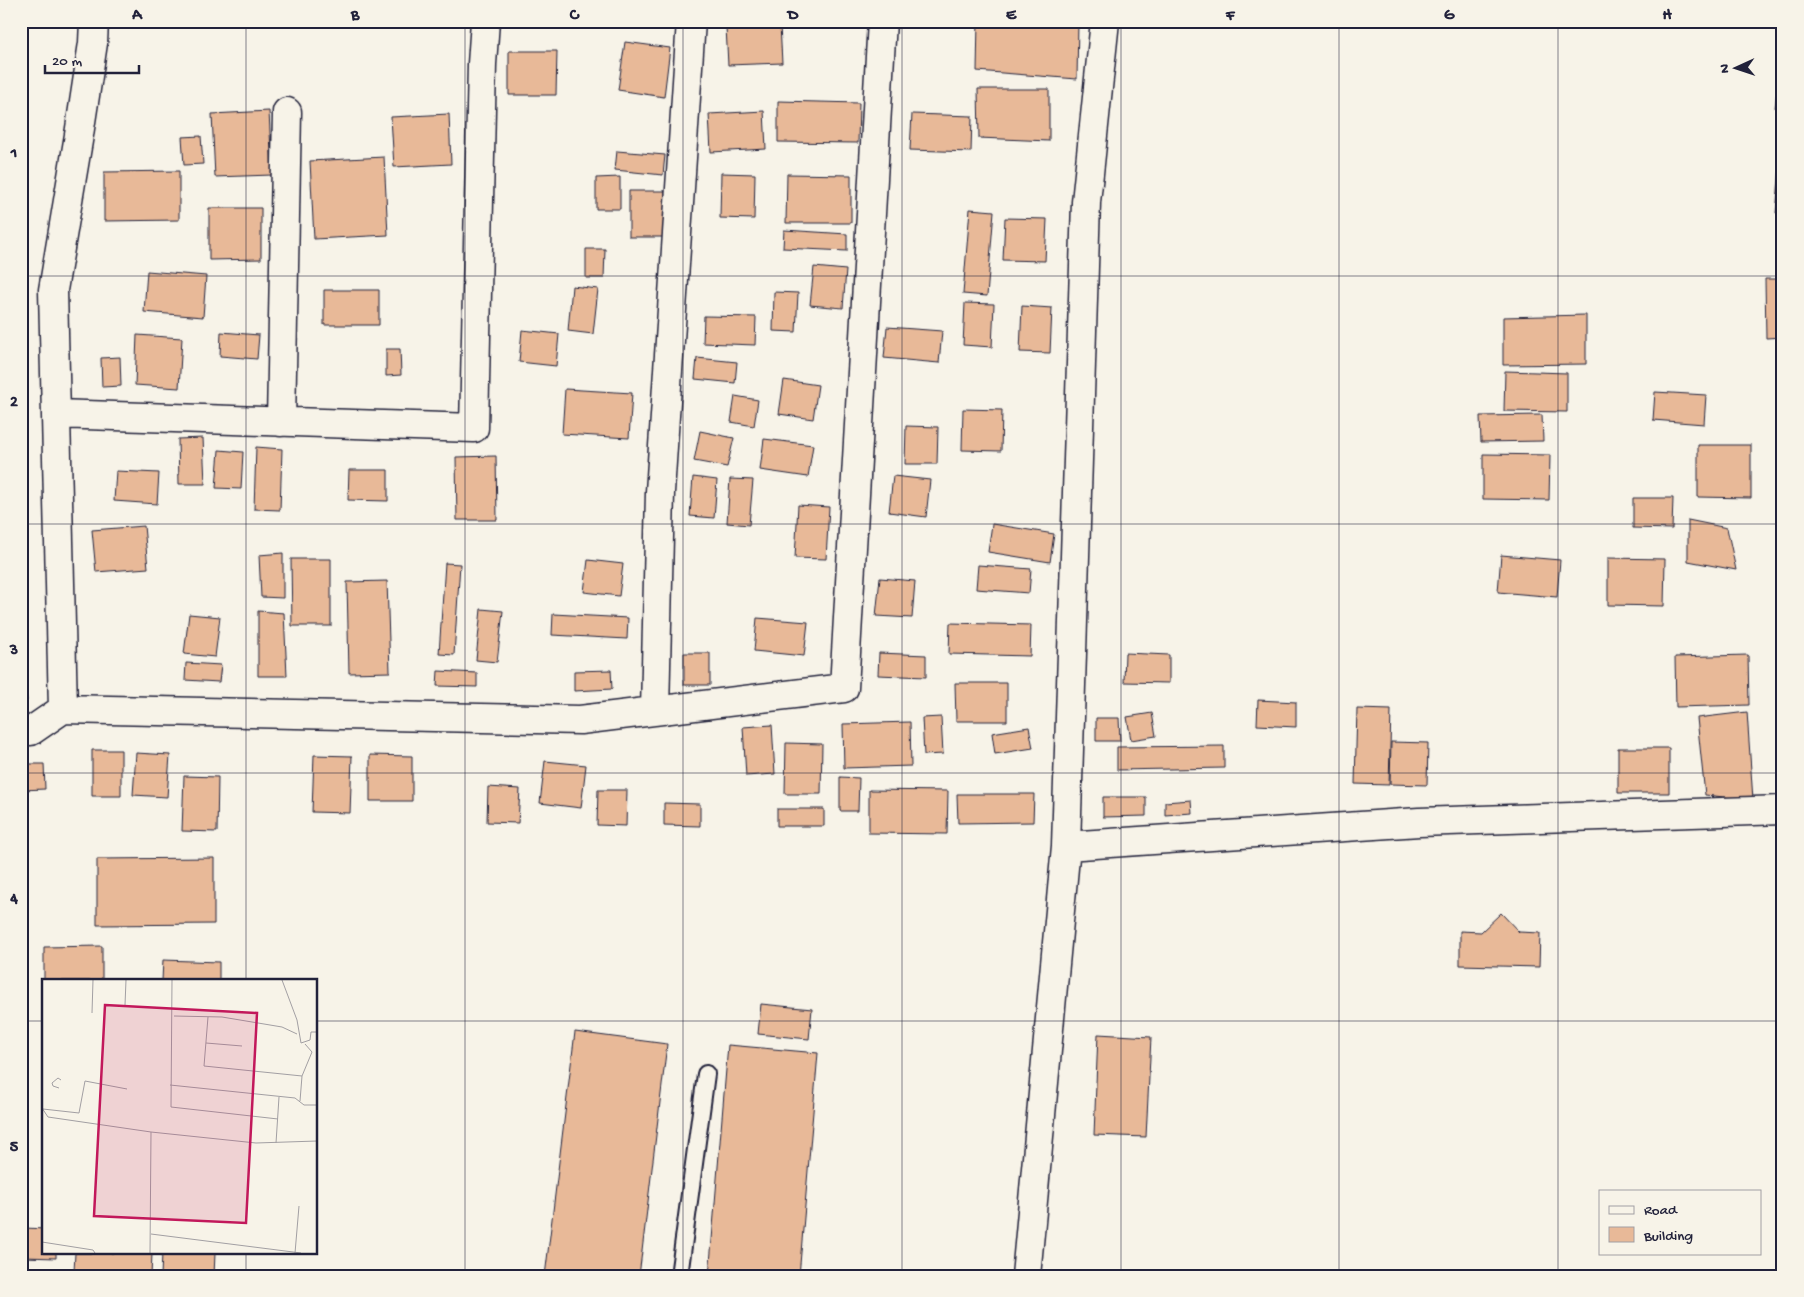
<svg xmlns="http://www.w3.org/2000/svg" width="1804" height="1297" viewBox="0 0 1804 1297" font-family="'Gochi Hand',sans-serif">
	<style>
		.building { fill: #e8b998; stroke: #22223b }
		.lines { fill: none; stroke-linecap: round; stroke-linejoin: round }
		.service-casing { stroke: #22223b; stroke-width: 20 }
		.minor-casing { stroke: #22223b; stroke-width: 31 }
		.service { stroke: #f7f3e8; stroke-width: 16 }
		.minor { stroke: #f7f3e8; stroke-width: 28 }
		.grid { fill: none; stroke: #22223b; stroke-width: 1; stroke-opacity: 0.55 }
		.inset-road { fill: none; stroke: #a29fa3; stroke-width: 1 }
		.view { fill: #c2185b; fill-opacity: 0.15; stroke: #c2185b; stroke-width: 2.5 }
		.inset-edge { fill: none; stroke: #22223b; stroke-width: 2.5 }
		.neatline { fill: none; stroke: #22223b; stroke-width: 2 }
		.grid-label { font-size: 16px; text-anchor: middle; font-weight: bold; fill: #22223b }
	</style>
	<rect width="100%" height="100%" fill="#f7f3e8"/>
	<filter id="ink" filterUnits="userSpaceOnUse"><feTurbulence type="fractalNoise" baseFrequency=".02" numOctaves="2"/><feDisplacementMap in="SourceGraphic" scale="10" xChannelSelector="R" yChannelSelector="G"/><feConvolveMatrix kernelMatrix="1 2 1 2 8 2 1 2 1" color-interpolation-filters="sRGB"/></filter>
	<g filter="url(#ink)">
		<!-- building -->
		<path class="building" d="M978,21H1078L1077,79L977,71Z
			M780,25L782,63L728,65L726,27Z
			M625,42L670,48L664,97L618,90Z
			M509,51H557L556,95H509Z
			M1780,62H1783V109L1775,108Z
			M978,89H1049V141L979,138Z
			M778,101L859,103L858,143L778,142Z
			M269,111L272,175L215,177L212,114Z
			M764,111L766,149L711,152L709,114Z
			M449,114L451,164L394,167L391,117Z
			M912,114L972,116L971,152L910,150Z
			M201,136L203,164L184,165L182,137Z
			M617,151L665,155L663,175L615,170Z
			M384,157L388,235L314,239L310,161Z
			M1780,166H1783V213H1776Z
			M179,171V220L104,221V172Z
			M721,173L755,174L754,219L720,218Z
			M787,174L851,175V223H786Z
			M620,177V209H596V178Z
			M629,191H665V237H629Z
			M209,208H261V259L209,260Z
			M970,209L994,211L987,296L963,294Z
			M1005,218L1047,219L1045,261L1003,260Z
			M784,230L847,234V251L783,248Z
			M586,249H605L604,278H586Z
			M814,267L846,270L843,308L810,305Z
			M147,271L206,276L203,317L144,312Z
			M1765,279H1783V337L1766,338Z
			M572,286L598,289L593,334L568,331Z
			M324,290H379V325H324Z
			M774,292L798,293L796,332L773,331Z
			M965,303L994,304L992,347L963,345Z
			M1022,306L1052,308L1050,353L1020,352Z
			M1586,315V364L1503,365V317Z
			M704,316L756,317L755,345L703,343Z
			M887,327L942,331L939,363L884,358Z
			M522,330L559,334L556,366L519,362Z
			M221,332L259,335L257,359L220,356Z
			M137,335L182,338L179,388L135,385Z
			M386,349H400L401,375L386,376Z
			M120,357L121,386L102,387L101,358Z
			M697,358L737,362L735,383L695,379Z
			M1505,371L1567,373V412L1504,411Z
			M784,380L818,385L813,419L779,414Z
			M565,389L632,393L629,438L562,434Z
			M1655,392L1706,395L1704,424L1653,420Z
			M735,396L758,400L754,426L731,422Z
			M963,409L1002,410L1001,451L962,450Z
			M1542,415L1543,441L1481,442L1480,416Z
			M906,426L938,427L937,464H905Z
			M700,431L734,438L727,467L694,461Z
			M203,438L205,484H179L178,439Z
			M764,439L813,445L808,477L760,470Z
			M1698,445H1751V498L1698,497Z
			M256,447L282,449L280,510L254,509Z
			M219,450L243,452L241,489L216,488Z
			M1483,454L1550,455L1549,500L1483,499Z
			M496,456L497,520H457L456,457Z
			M349,470H388V501L348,500Z
			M116,471L159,473L157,504L114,501Z
			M893,476L930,480L926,517L889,512Z
			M693,477L717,480L714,518L690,516Z
			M730,479L753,480L749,525L727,523Z
			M1633,498H1673L1672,529L1633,528Z
			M798,505L829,507L826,559L795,558Z
			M1688,520L1727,528L1736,570L1688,561Z
			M992,524L1054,534L1050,562L988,552Z
			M144,526L148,568L96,572L92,530Z
			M283,553V598L261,597L259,555Z
			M1501,555L1560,560L1557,597L1498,592Z
			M1608,558L1665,559L1664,606L1608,605Z
			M291,559H331V626H292Z
			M588,560L623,564L619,596L584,592Z
			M445,563L460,564L454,655L439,654Z
			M978,565L1031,569L1029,593L976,589Z
			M880,578L915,581L912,618L876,616Z
			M387,581L390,672L349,673L347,582Z
			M21,604H26L27,653H21Z
			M481,609L503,611L497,662L476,660Z
			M258,611L284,613L287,676H258Z
			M189,614L220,617L215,657L184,654Z
			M553,614L628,618L627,639L552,635Z
			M757,618L808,622L804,656L754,651Z
			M950,623L1031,625L1030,656L949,654Z
			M684,653H710V685H684Z
			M879,653L926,655V677L878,675Z
			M1125,653L1169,655V683L1124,682Z
			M1748,655L1749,705L1676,707L1675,657Z
			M186,663L221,665L219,682L185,680Z
			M611,670L612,689L574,691V671Z
			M21,671H24L27,701H21Z
			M438,671L477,673V687L437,686Z
			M955,683H1007V721H956Z
			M1258,700L1296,702V727L1257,725Z
			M1357,709L1391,710L1389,785L1355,784Z
			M1747,712L1753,800L1705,795L1697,718Z
			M1152,713L1156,736L1131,740L1127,717Z
			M941,717L943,754L924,755L922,718Z
			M1096,718H1119L1120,741H1096Z
			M910,722L911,766L844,768L843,724Z
			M772,725L775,774L746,776L743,727Z
			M1029,727L1033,748L995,754L992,733Z
			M1391,742L1428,743L1427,785L1390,784Z
			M786,743L822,744L821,794H785Z
			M1224,746V768L1117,770V747Z
			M1618,748H1669V793H1618Z
			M92,750H121V796H92Z
			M136,753L170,755L167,797L133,795Z
			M314,755L352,756L350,813L312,812Z
			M370,755L412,756V801H370Z
			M545,761L586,765L581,808L540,803Z
			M21,764H44L45,789L21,790Z
			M184,776L218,777L217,832L182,831Z
			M840,777L859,778L858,811H840Z
			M488,787L520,789L518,823L487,822Z
			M598,790H627L626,826L597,825Z
			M869,790L948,791L947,834L869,833Z
			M957,794H1034L1033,822L958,823Z
			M1103,797H1146V816L1103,817Z
			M1191,800L1192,813L1165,815V802Z
			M664,803L700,804V826L664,825Z
			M777,809H824V826H777Z
			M214,858V924L97,925V859Z
			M1501,913L1519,932L1540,933L1539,967L1460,965V931L1481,932Z
			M102,946V981H44V947Z
			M163,960L219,962V981H162Z
			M761,1004L812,1009L809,1039L758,1034Z
			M575,1032L667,1044L639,1276H545Z
			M1098,1034L1151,1037L1146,1137L1094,1135Z
			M728,1045L818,1053L799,1276H709Z
			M25,1228L44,1229V1253H56V1258L24,1257Z
			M75,1253H152L151,1276H93V1271H74Z
			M162,1253H215L214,1276H161Z"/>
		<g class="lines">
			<defs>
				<path id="service" d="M679,1276L706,1074"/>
				<path id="minor" d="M56,414L474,428L482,64L485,21
					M281,422L287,112
					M63,709L53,290L79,135L93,43L94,21
					M655,711L660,492L691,21
					M21,731H31L63,709L580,720L844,688L882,21
					M1066,846L1419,822L1783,810
					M1026,1276L1066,846L1086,202L1105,21"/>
			</defs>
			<!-- service casing -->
			<use href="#service" class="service-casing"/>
			<!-- minor casing -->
			<use href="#minor" class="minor-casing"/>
			<!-- service -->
			<use href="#service" class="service"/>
			<!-- minor -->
			<use href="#minor" class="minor"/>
		</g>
	</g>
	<!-- grid -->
	<path class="grid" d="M246,21V981M465,21V1276M683,21V1276M902,21V1276M1121,21V1276M1339,21V1276M1558,21V1276M21,276H1783M21,524H1783M21,773H1783M21,1021H44M316,1021H1783M246,1253V1276"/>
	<!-- overview -->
	<g transform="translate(42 979)">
		<rect width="275" height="275" fill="#f7f3e8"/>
		<path class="inset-road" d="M130,1L129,128L236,140M240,1L255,41L259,64L268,61L269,53H275M83,26L84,1M50,34L51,1M132,37L180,38L240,48L255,55M166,38L162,87L260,97L258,122M164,64L200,67M260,97L270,73L263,65M128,106L253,119L262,126H275M17,109L11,107L10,104L16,99L19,101M0,129L6,138L109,153L214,164L275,162M1,130L37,134L43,102L85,110M234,164L237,118M109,255L259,274M0,263L51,271L53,274M108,274L109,153M253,274L257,227"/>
		<path class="view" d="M63,26L215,34L204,244L52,237Z"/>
		<rect width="275" height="275" class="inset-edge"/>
	</g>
	<!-- margin -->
	<rect width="1804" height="1297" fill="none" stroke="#f7f3e8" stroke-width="55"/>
	<!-- legend -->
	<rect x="1599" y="1190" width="162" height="65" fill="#f7f3e8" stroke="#a29fa3"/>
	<rect x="1609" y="1206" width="25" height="8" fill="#f7f3e8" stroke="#a29fa3"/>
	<text x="1644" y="1214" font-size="15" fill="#22223b">Road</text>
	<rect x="1609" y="1227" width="25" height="15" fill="#e8b998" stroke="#a29fa3"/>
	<text x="1644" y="1240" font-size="15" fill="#22223b">Building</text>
	<!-- north arrow -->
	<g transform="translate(1736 68) rotate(267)" stroke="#f7f3e8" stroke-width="4" paint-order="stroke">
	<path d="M0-4L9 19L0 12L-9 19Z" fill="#22223b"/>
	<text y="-8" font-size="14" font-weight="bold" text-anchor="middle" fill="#22223b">N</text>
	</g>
	<!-- scale -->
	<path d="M45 65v8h94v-8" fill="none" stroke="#22223b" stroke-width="2.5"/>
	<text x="52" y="65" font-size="15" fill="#22223b" stroke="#f7f3e8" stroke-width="4" paint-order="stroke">20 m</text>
	<rect x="28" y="28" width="1748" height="1242" class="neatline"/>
	<g class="grid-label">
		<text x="137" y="19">A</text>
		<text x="355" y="19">B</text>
		<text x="574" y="19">C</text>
		<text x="793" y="19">D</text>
		<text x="1011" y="19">E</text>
		<text x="1230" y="19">F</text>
		<text x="1449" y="19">G</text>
		<text x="1667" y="19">H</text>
		<text x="14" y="157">1</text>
		<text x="14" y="406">2</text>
		<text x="14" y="654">3</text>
		<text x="14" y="903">4</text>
		<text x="14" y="1151">5</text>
	</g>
</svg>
